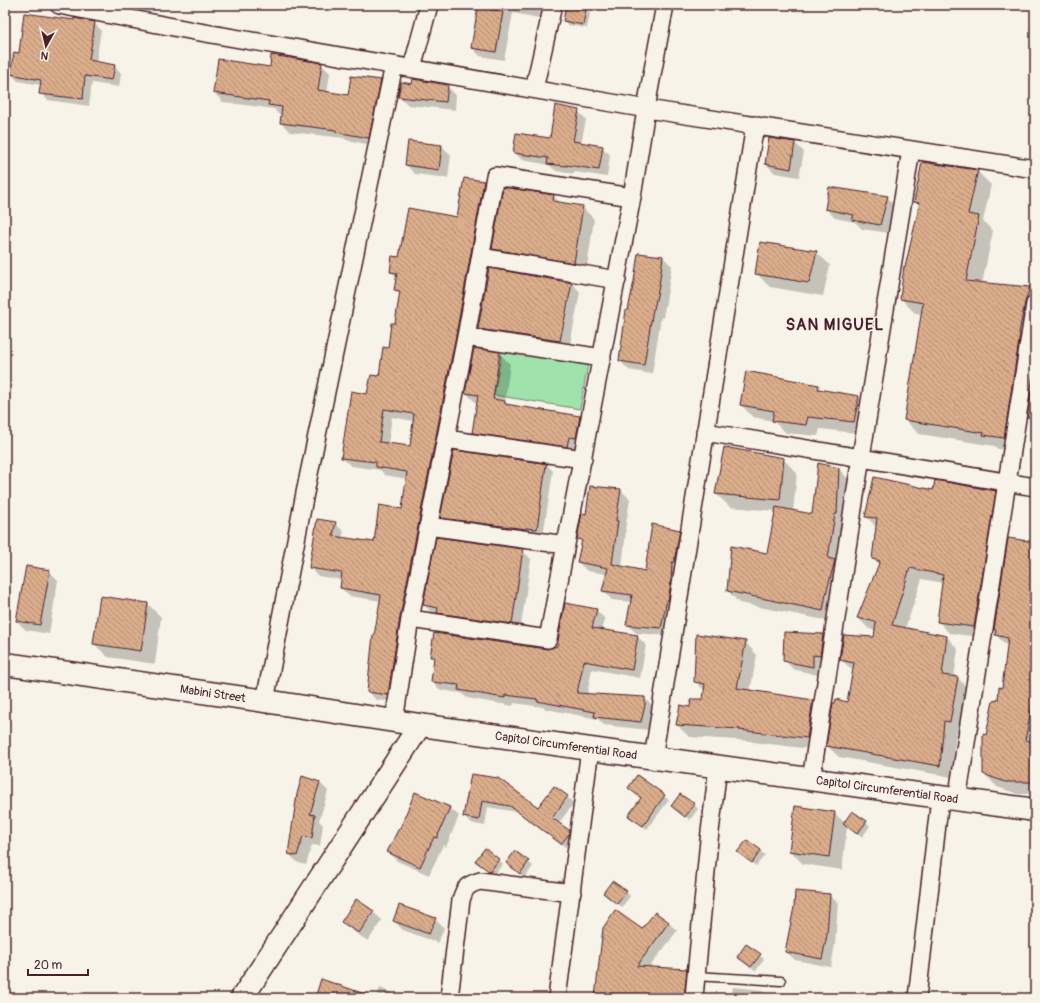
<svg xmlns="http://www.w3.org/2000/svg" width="1040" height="1003" viewBox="0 0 1040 1003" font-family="Pangolin,sans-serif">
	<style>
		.grass { fill: #9fe2ac; stroke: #74806c }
		.shadow { fill: #0003; fill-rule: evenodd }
		.building { fill: url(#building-back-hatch); stroke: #4a1f2b; fill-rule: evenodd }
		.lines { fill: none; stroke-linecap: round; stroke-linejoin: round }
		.service-casing { stroke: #4a1f2b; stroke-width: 11 }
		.minor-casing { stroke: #4a1f2b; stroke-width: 20 }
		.secondary-casing { stroke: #4a1f2b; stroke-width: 25 }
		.service { stroke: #f7f3e8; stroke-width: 8 }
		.minor { stroke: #f7f3e8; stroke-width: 17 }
		.secondary { stroke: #f7f3e8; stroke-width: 22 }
		.labels { text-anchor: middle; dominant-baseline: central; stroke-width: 3; stroke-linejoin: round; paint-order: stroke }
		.street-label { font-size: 12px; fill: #4a1f2b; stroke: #f7f3e8 }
		.district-label { font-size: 16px; font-weight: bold; letter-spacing: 1px; fill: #4a1f2b; stroke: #f7f3e8 }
	</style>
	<defs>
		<pattern id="building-back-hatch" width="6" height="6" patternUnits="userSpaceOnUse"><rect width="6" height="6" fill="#daad8b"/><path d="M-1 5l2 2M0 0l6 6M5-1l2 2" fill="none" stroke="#b38c72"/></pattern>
	</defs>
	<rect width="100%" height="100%" fill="#f7f3e8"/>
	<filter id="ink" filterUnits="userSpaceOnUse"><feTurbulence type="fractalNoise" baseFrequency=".025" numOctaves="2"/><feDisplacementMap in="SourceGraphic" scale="8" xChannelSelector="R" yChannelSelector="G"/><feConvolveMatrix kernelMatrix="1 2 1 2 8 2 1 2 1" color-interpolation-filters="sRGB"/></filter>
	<g filter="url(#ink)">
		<!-- grass -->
		<path class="grass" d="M502,350L588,364L580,409L494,395Z"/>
		<!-- shadow -->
		<path class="shadow" d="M480,5H553L549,20L513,13L504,60L480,56L472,48Z
			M590,5H631V11Z
			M586,10L590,14L587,28L568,25L564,21Z
			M94,23L101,30L96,62L114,66L121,73L119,87L92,83L89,106L48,100L40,93L41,85L18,81L11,74L19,54Z
			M321,64L330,73L327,93L349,96L380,80L389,89L377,146L346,140L344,138L290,132L281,123L282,114H278L274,109L223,102L214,93L270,68Z
			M413,85L447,86L456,95L455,110L408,105L399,96Z
			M578,111L586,119L581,144L602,147L610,155L607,177L575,172L574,174L556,171L549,165L522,160L514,152L551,139Z
			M795,143L804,152L799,177L775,173L766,164Z
			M442,146L451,155L448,178L415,174L406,165Z
			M977,171L991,185L983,221L993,231L982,284L1029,288L1035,294V335L1017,451L998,449L995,446L919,434L905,420L922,314L915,313L901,299L906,268L920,206L915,201Z
			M483,182L492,191L396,702L376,700L368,691L381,601L349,596L341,588L342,580L318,576L310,567L335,523L344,532L342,538L375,543L403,510L407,479L385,475L380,470L351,466L342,458L368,395L380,377L396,324L400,295L395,290L397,278L391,271L400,258L457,218ZM392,417L414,421L411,447L388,444Z
			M553,196L561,203L582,207L594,219L586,274L505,260L493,248Z
			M887,197L896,206L889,233L862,229L855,222L835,218L826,209Z
			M816,252L830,265L823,296L770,287L756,273Z
			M663,257L672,266L663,318L661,317L652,374L629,370L620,361L628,311Z
			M572,283L580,292L569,350L488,337L479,328Z
			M499,353L510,364L505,402L509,406L580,417L591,428L578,457L484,443L473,432L477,404L466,393Z
			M818,386L823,391L858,397L871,409L866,434L820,429L818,436L786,433L773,421L753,417L741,405Z
			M1035,394V423L1028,417Z
			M455,451L547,465L553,471L543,536L448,524L441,517Z
			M783,459L797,473L793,511L813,515L839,469L850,481L834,622L739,603L728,591L767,554L776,511L730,507L716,494Z
			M621,490L630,499L625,530L626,531L622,567L646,572L679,531L688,540L670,636L636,633L627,624L631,602L612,600L603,591L607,574L587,571L578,562L582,543L578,539L587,515Z
			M934,491H995L1007,503L985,638L949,633L938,621L943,583L922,579L905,629L947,637L958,649L954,678H958L969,690L962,733L956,732L951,777L839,757L827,746L848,703L854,671L841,660L875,638L876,631L869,629L858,618L880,565L873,559L877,528L866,516Z
			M1035,543V794H1018L997,787L984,773L987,736L1003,689L1008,647L996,635V631L995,629Z
			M522,550L531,559L520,632L433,614L424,605Z
			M49,571L58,580L49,634L26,630L17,621Z
			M148,604L161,617L155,664L108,657L94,644Z
			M596,610L605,619L602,630L637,636L646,645L640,678L592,669L587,695L644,698L653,706L649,730L604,725L598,719L546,709L543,707L514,703L513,706L467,698L461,693L440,690L432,681L434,660L431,656L547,650L558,647Z
			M785,633L823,635L832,644L821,676L793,669L784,660Z
			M745,642L757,655L750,691L813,701L825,713L819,750L753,742L751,741L689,737L677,725L691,709L704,700L705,691L695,681Z
			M471,775L539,808L554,787L574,803L558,824L575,837L574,840L568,849L517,812L488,807L485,826L470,823L464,817Z
			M637,777L669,800L647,829L634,820L642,799L629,788Z
			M320,783L328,791L319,821L323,825L320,846L312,845L306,865L298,863L289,854Z
			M694,805L698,809L690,820L672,806Z
			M450,808L459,816L446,847L443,845L429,875L397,861L388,852Z
			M834,813L845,823L866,822L870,826L862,837L847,827L842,870L803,864L790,851Z
			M747,841L765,855L756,866L739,852Z
			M515,852L533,866L525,878L507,863Z
			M499,860L503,864L494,875L477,861Z
			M626,892L630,896L622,907L607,895Z
			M829,895L838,903L835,944L831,967L795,960L786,951L795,908Z
			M373,912L382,920L368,941L351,930L342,921Z
			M655,913L669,923L677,931L649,968L686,970L694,979L693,998H598L596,996Z
			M435,919L444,928L438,943L403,930L394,921Z
			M746,945L764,959L756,971L743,961Z
			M733,987L762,990L769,998H731Z
			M380,988L404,998H376Z
			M832,993H861L866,998H832Z"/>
		<!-- building -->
		<path class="building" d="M566,5L586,9L583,25L563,21Z
			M478,7L503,12L496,52L471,48Z
			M24,13L74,20V18L95,22L89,60L115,65L112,80L85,76L83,99L39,94L41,80L10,74L14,52L19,53Z
			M271,55L322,63L318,90L348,95L351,76L381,80L369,138L336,132V130L280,123L282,107L268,105L269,101L213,93L218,59L270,67Z
			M413,79L448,85L446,102L398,97L401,82L412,84Z
			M555,105L579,110L573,141L603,146L599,170L567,165V166L547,164L548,158L513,153L516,133L550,138Z
			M769,138L795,142L791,169L765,164Z
			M408,141L442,145L439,170L405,165Z
			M922,162L978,170L968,214L979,216L966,281L1030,287L1025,302L1019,333L1020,334L1004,438L983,435L984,433L904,420L923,303L900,299L904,266L905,267L920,203L914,202Z
			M464,178L484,181L456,335L400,617L388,695L367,692L373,635L374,636L381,595L340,588L342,573L309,568L317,519L336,522L333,536L374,542L379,505L402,509L407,472L376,467V462L341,458L351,391L367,394L371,375L379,376L383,347L388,348L391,323H395L400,291L394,290L397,273L390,272L392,256L399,257L408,208L457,217ZM384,409L414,414L410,446L379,442Z
			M503,187L554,195L553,201L583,206L574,263L492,249Z
			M829,187L888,196L880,225L852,220L854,215L825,209Z
			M760,242L817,251L809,283L755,274Z
			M638,253L663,256L659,286L654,309H653L644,365L619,361L626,310H628L634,281Z
			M489,268L572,283L560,341L478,329Z
			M474,348L500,352L493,399L505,401V404L580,416L576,438L569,437L567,447L472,433L478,395L465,393Z
			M746,371L819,385L818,389L859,396L854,422L808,417L806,425L772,421L774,411L740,405Z
			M1031,393H1035V418L1027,417Z
			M724,447L784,458L780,500L715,494Z
			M454,450L548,464L546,465L537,529L526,528V529L440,518Z
			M818,463L839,468L837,514H835L828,558L835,560L826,594L823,611L727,591L731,546L767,553L776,507L812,514Z
			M874,477L933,490L935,480L996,491L974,627L937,622L943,575L910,568L892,625L947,636L942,675L958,677L950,722L944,721L940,766L826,746L833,703H835L836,699L847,702L854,663L840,660L844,635L874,637L876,622L857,618L880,561L872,559L877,518L865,517Z
			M590,486L621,489L616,521H618L612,564L645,571L652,524L680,530L674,562H672L671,582L668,601L667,600L661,628L626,625L632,595L602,591L608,568L577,562L582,540L577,539L582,513L586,514Z
			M436,537L523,549L512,624L437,613L438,608L423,605Z
			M1008,538L1035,542V691L1025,740L1035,742V782H1005L983,774V734L986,735L993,701L998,700L999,687L1002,688L1008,638L995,635L996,630H994Z
			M26,566L50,570L40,625L16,621Z
			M100,596L148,603L141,651L93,644Z
			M565,603L597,609L592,628L638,635L632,670L584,661L577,693L645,697V705L641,722L594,717L595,712L537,701V699L505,695V698L458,690L459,685L431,682L434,657H430L434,633L547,649L551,648L557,646Z
			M784,632L823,634L820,656L813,655V667L783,661Z
			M696,634L746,641L737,688L813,700L807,738L739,730L740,729L676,725L680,705L690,707L691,699H703L705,684L694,682Z
			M471,774L498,778L538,807L554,786L568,796L552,818L569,830V834L561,844L510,806L482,801L479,820L463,817Z
			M637,775L665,795L643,826L628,816L641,798L628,788Z
			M302,776L320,782L310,814L315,815L312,838L303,836L297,856L288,854L297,794Z
			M415,792L450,807L437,838L434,837L420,867L387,852L399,828H400Z
			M680,794L695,804L685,817L671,806Z
			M795,806L835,812L829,857L789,851Z
			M852,811L867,821L857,834L843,824Z
			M747,840L761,850L752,863L737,852Z
			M485,848L499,859L490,872L475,861Z
			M515,851L529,861L520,874L506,863Z
			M612,881L627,891L617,904L603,893Z
			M795,891L830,894L827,935L822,959L785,952L794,907Z
			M356,899L374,911L359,933L341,922Z
			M399,905L436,918L429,934L393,921Z
			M615,910L642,929L655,912L669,922L637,966L687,969L684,998L633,995V998L595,997L603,928Z
			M746,944L761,954L751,967L737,957Z
			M321,979L368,995V998H315Z"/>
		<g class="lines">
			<defs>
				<path id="service" d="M695,976L781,981"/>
				<path id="minor" d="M59,5L194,31L647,109L1035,169
					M412,68L429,5
					M534,89L553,5
					M481,257L617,280
					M466,337L602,358
					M705,432L1035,487
					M446,439L583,459
					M428,526L566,545
					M410,619L548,639L632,197L649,91L665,5
					M265,701L305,493L394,65
					M394,721L410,619L466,337L495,176L632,197
					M653,758L755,125
					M811,780L861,457L911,150
					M957,800L1035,304
					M694,997L709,840L718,767
					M449,998L461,900C465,887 467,885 480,881L572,893
					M557,998L590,749
					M917,998L940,798"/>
				<g id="secondary">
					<path id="s1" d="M5,664L265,701L420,725L590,749L1035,810"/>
					<path d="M242,998L420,725"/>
				</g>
			</defs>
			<!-- service casing -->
			<use href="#service" class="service-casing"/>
			<!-- minor casing -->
			<use href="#minor" class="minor-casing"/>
			<!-- secondary casing -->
			<use href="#secondary" class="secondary-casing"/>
			<!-- service -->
			<use href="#service" class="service"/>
			<!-- minor -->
			<use href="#minor" class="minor"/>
			<!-- secondary -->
			<use href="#secondary" class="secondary"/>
		</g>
	</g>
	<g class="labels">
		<!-- street labels -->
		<g class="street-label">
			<text stroke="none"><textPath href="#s1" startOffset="210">Mabini Street</textPath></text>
			<text stroke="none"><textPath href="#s1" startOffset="567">Capitol Circumferential Road</textPath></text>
			<text stroke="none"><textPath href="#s1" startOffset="891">Capitol Circumferential Road</textPath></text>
		</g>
		<!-- district labels -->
		<g class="district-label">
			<text x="835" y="325">SAN MIGUEL</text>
		</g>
	</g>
	<!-- margin -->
	<rect width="1040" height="1003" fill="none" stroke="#f7f3e8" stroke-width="20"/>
	<rect x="10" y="10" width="1020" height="983" fill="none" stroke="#4a1f2b" stroke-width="1.5" filter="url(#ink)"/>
	<!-- north arrow -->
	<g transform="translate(46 46) rotate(188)" stroke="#f7f3e8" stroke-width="3" paint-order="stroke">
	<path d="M0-3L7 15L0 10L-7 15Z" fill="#4a1f2b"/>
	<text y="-6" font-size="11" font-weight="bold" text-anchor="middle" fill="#4a1f2b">N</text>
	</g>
	<!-- scale -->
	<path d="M28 969v6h60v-6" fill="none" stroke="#4a1f2b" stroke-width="2"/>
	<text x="34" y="969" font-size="12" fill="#4a1f2b" stroke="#f7f3e8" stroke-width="3" paint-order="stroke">20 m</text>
</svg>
